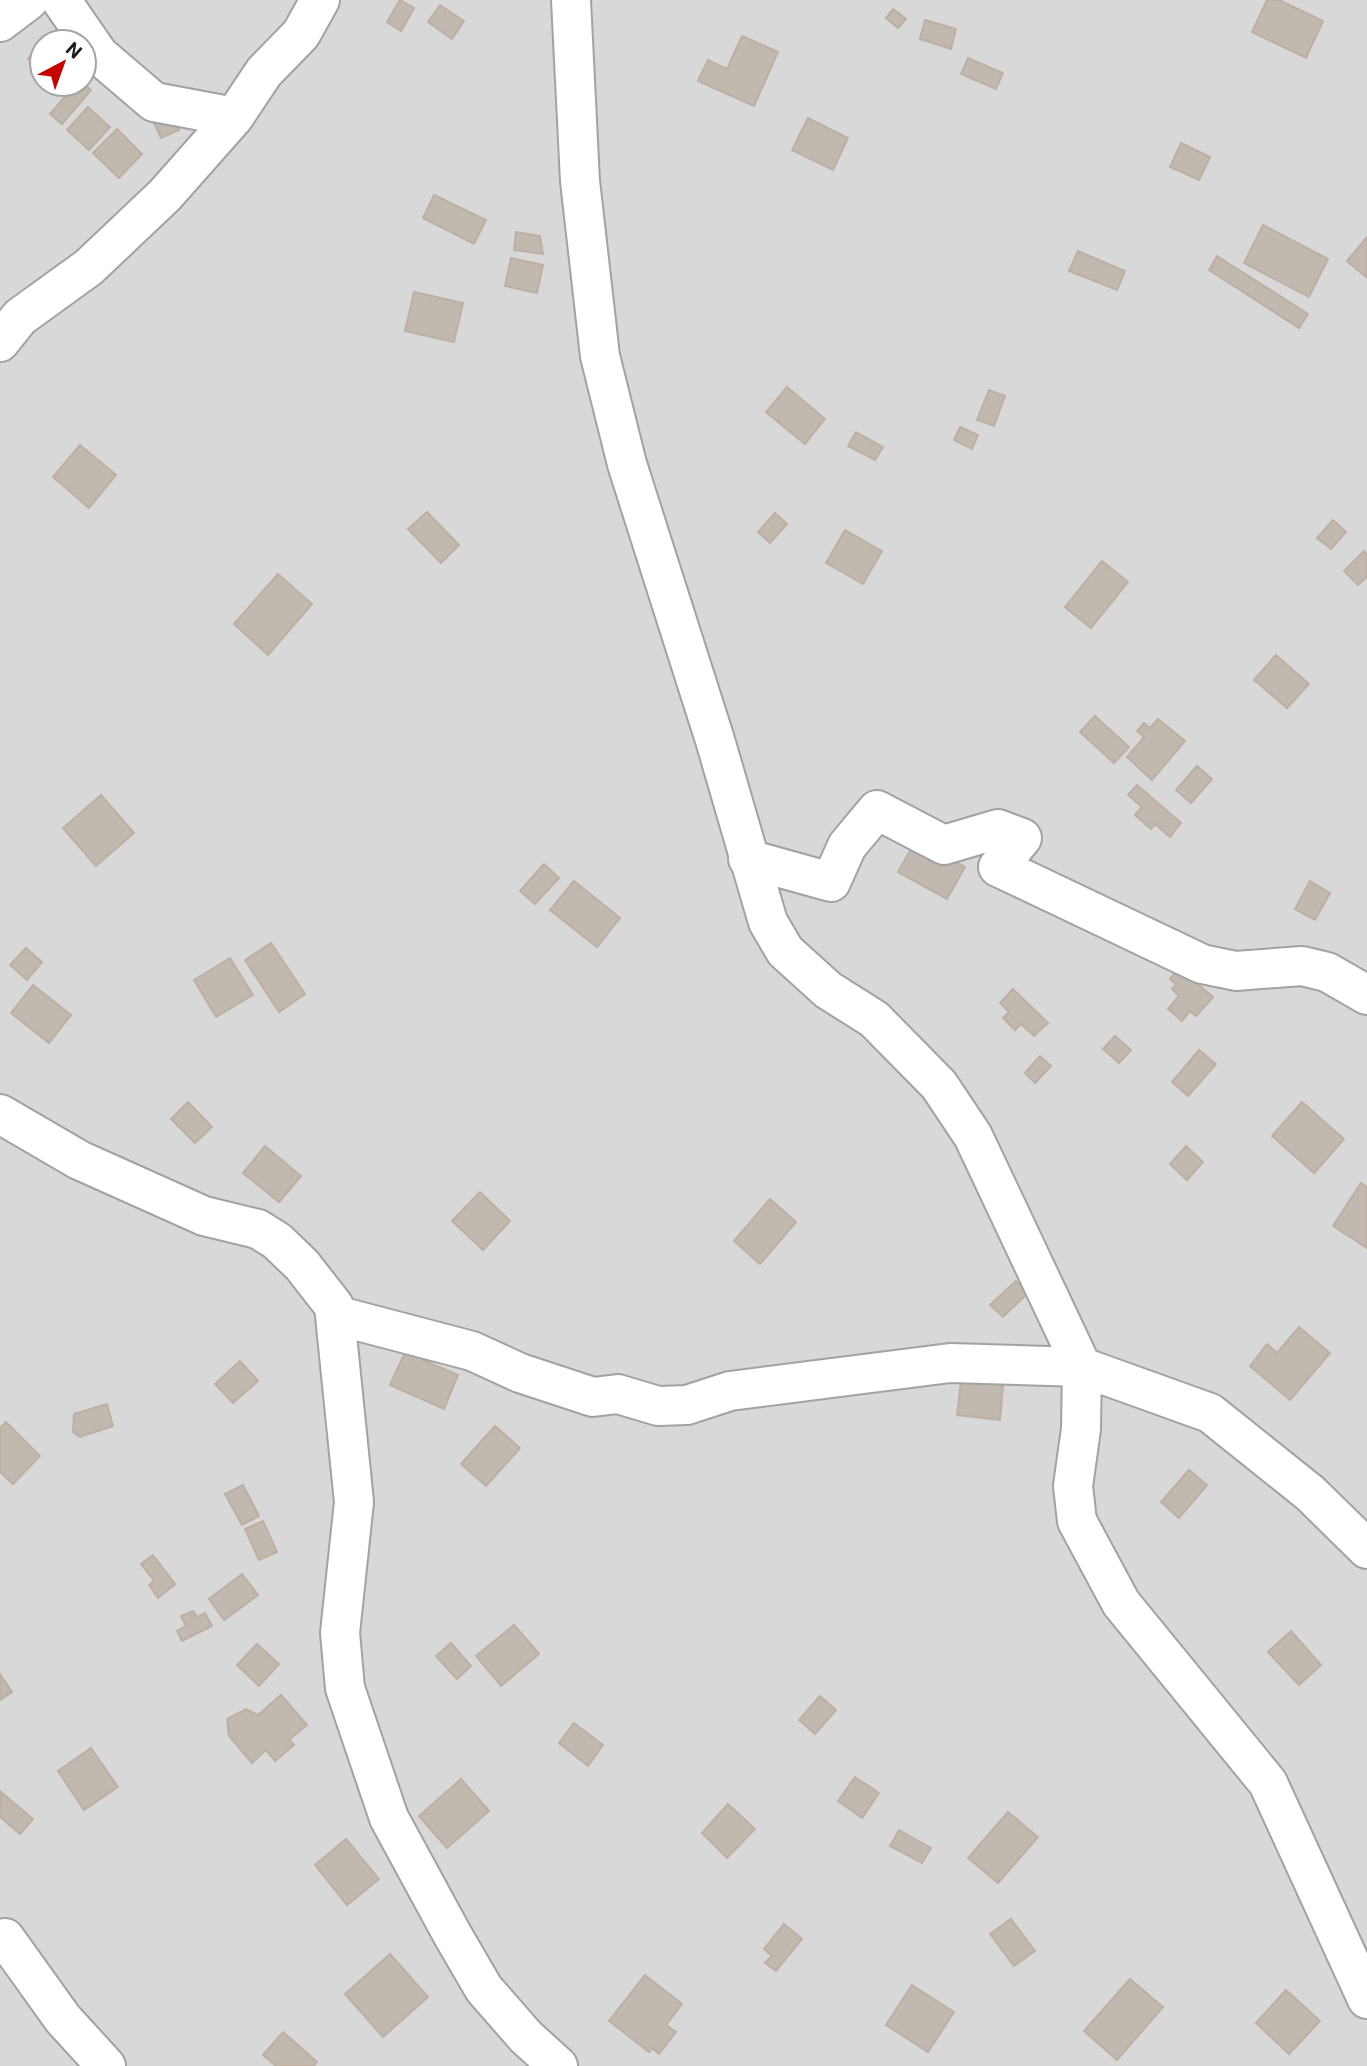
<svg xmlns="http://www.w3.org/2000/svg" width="1367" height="2066" viewBox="0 0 1367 2066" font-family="Roboto,sans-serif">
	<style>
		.residential { fill: #d9d8d8; fill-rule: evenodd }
		.building { fill: #c1b8b0; stroke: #beafa3; stroke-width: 2 }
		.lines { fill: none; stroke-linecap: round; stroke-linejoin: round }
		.minor-casing { stroke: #a2a2a2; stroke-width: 42 }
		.minor { stroke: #fff; stroke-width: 38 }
	</style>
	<rect width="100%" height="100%" fill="#ede9e1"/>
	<!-- residential -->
	<path class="residential" d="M0,0H1367V2066H0ZM42,42H84V84H42Z"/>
	<!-- building -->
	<path class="building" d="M400,0L414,8L401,31L387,22Z
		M1267,0H1279L1323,21L1306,58L1252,32Z
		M440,5L464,21L452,39L428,22Z
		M893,9L906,19L898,28L886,18Z
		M925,20L956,29L951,49L920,39Z
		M742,36L778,52L754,106L698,81L708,60L727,69Z
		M42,42V71L28,59Z
		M968,58L1003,73L996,89L961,74Z
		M76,84H84L91,90L62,124L50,114Z
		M88,107L110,127L89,150L67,130Z
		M170,109L179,130L161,138L151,117Z
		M808,118L848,138L833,170L792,150Z
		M117,129L142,154L119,178L93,153Z
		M1181,143L1210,157L1199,180L1170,167Z
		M434,195L486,220L474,244L423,218Z
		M1263,225L1328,259L1309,297L1244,263Z
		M516,232L540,236L543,254L514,250Z
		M1367,237V278L1347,261Z
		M1078,251L1125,271L1117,290L1069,271Z
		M1217,256L1308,314L1299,328L1209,270Z
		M511,258L543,265L537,293L505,286Z
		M414,292L463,303L454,342L405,331Z
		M787,387L825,419L805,444L766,412Z
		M989,390L1005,396L994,426L977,420Z
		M960,427L978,435L972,449L954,440Z
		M856,432L883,447L875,460L848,446Z
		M80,445L116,475L89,508L53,477Z
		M427,512L459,545L441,563L408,529Z
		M775,513L787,524L770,543L758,532Z
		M1333,520L1346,532L1331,549L1317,538Z
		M845,530L882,551L863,584L826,563Z
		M1364,551L1367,555V577L1358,585L1344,571Z
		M1102,561L1128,582L1091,628L1065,607Z
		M278,574L312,604L268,655L234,624Z
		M1276,655L1309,684L1287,708L1254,680Z
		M1095,716L1129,747L1114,763L1080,732Z
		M1158,719L1185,741L1152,780L1127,757L1144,737L1137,731L1144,723L1150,728Z
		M1197,766L1212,779L1191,803L1176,790Z
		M1137,785L1181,823L1170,837L1155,824L1151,829L1135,815L1142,807L1128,795Z
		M101,795L134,833L96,866L63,828Z
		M916,840L965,867L947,899L898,872Z
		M544,864L559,878L535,904L520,891Z
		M574,881L620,918L597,947L550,910Z
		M1310,881L1330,893L1315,920L1295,909Z
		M271,943L305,994L279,1012L245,960Z
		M26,948L42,962L27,980L10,965Z
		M230,958L253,995L216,1017L194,980Z
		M1179,968L1213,997L1196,1016L1190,1011L1182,1021L1168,1009L1179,996L1172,989L1176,984L1170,979Z
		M33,985L71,1015L49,1043L11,1013Z
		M1013,989L1048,1023L1034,1036L1021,1024L1015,1030L1003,1018L1009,1012L1000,1003Z
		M1115,1036L1131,1050L1119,1063L1103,1049Z
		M1199,1050L1216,1064L1188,1096L1172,1082Z
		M1040,1056L1051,1066L1035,1083L1025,1073Z
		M188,1102L212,1127L195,1143L171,1119Z
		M1302,1102L1344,1139L1314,1173L1272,1136Z
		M265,1146L301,1176L279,1202L243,1173Z
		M1186,1146L1203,1162L1187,1180L1170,1164Z
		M1361,1183L1367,1187V1248L1333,1226Z
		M480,1192L510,1221L483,1250L452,1221Z
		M770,1199L796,1222L760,1264L734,1241Z
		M1016,1281L1028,1293L1003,1317L990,1305Z
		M1299,1327L1330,1353L1290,1400L1250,1366L1267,1344L1277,1353Z
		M405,1352L458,1375L444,1409L390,1385Z
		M240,1361L258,1381L233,1403L215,1384Z
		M961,1381L1003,1385L1000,1420L957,1415Z
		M107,1404L113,1426L80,1437L73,1432L74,1414Z
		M6,1422L40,1456L13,1484L0,1472V1428Z
		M495,1426L520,1448L486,1486L461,1464Z
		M1189,1470L1207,1485L1179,1518L1161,1502Z
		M243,1485L259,1516L242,1525L225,1494Z
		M263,1521L277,1552L259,1560L245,1529Z
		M153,1555L175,1584L158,1598L149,1585L154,1581L141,1564Z
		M242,1574L258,1595L224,1620L209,1599Z
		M193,1611L197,1617L205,1613L212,1626L182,1641L177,1631L186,1626L181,1616Z
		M514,1625L539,1654L501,1686L476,1656Z
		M1291,1631L1321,1665L1299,1685L1268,1652Z
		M451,1643L471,1666L457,1679L436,1656Z
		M257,1644L279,1664L259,1686L237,1665Z
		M0,1674L12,1692L0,1700Z
		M281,1695L307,1725L289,1740L294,1745L275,1761L266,1750L252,1763L229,1736L227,1719L246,1709L258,1715Z
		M820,1696L836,1710L815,1734L799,1720Z
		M574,1723L603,1745L588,1766L559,1743Z
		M91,1748L118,1787L84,1810L58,1771Z
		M855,1777L879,1793L862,1818L838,1801Z
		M461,1779L489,1811L447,1848L419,1816Z
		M1,1792L33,1819L20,1834L0,1817Z
		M728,1804L755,1829L727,1858L702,1833Z
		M1008,1812L1038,1837L998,1883L968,1858Z
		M899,1830L931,1848L922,1863L890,1846Z
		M346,1839L379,1879L347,1905L315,1865Z
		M1011,1919L1035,1951L1014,1966L990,1934Z
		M784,1924L802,1939L776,1971L765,1963L772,1956L764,1949Z
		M390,1954L428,1997L383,2037L345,1994Z
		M645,1975L682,2004L666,2025L676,2032L659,2054L652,2048L649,2052L609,2021Z
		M1130,1979L1163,2007L1117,2060L1084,2031Z
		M912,1985L954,2012L928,2052L886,2025Z
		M1286,1990L1320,2021L1289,2054L1256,2023Z
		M283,2032L317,2062L314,2066H276L263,2055Z"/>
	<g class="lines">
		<defs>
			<path id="minor" d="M61,0L99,55L154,102L234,117
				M571,0L580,181L600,356L627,464L715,740L768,922L785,951L828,990L874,1019L939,1085L973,1136L1082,1367L1081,1429L1073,1486L1077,1521L1121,1603L1268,1783L1367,1999
				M0,22L29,0
				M0,342L20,317L89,267L165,195L234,117L264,72L301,34L320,0
				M748,859L831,882L847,846L877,810L944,845L998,829L1022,838L998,867L1202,964L1236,971L1302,966L1327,972L1367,995
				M0,1114L79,1160L204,1216L258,1229L277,1241L302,1265L334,1306L354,1502L340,1633L345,1688L389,1818L452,1934L484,1989L526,2037L558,2066
				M335,1315L472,1351L520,1373L593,1397L618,1394L658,1406L687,1405L730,1391L950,1363L1082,1367L1210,1413L1310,1493L1367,1549
				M5,1938L63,2019L106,2066"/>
		</defs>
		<!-- minor casing -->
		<use href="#minor" class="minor-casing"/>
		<!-- minor -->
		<use href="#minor" class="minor"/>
	</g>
	<!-- north arrow -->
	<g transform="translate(63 63) rotate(41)"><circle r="33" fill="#ffffff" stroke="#a4a4a4" stroke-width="2"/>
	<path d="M0-5L12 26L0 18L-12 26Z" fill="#c50202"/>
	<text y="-10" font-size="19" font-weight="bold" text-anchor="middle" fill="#1b1b1b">N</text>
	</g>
</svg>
